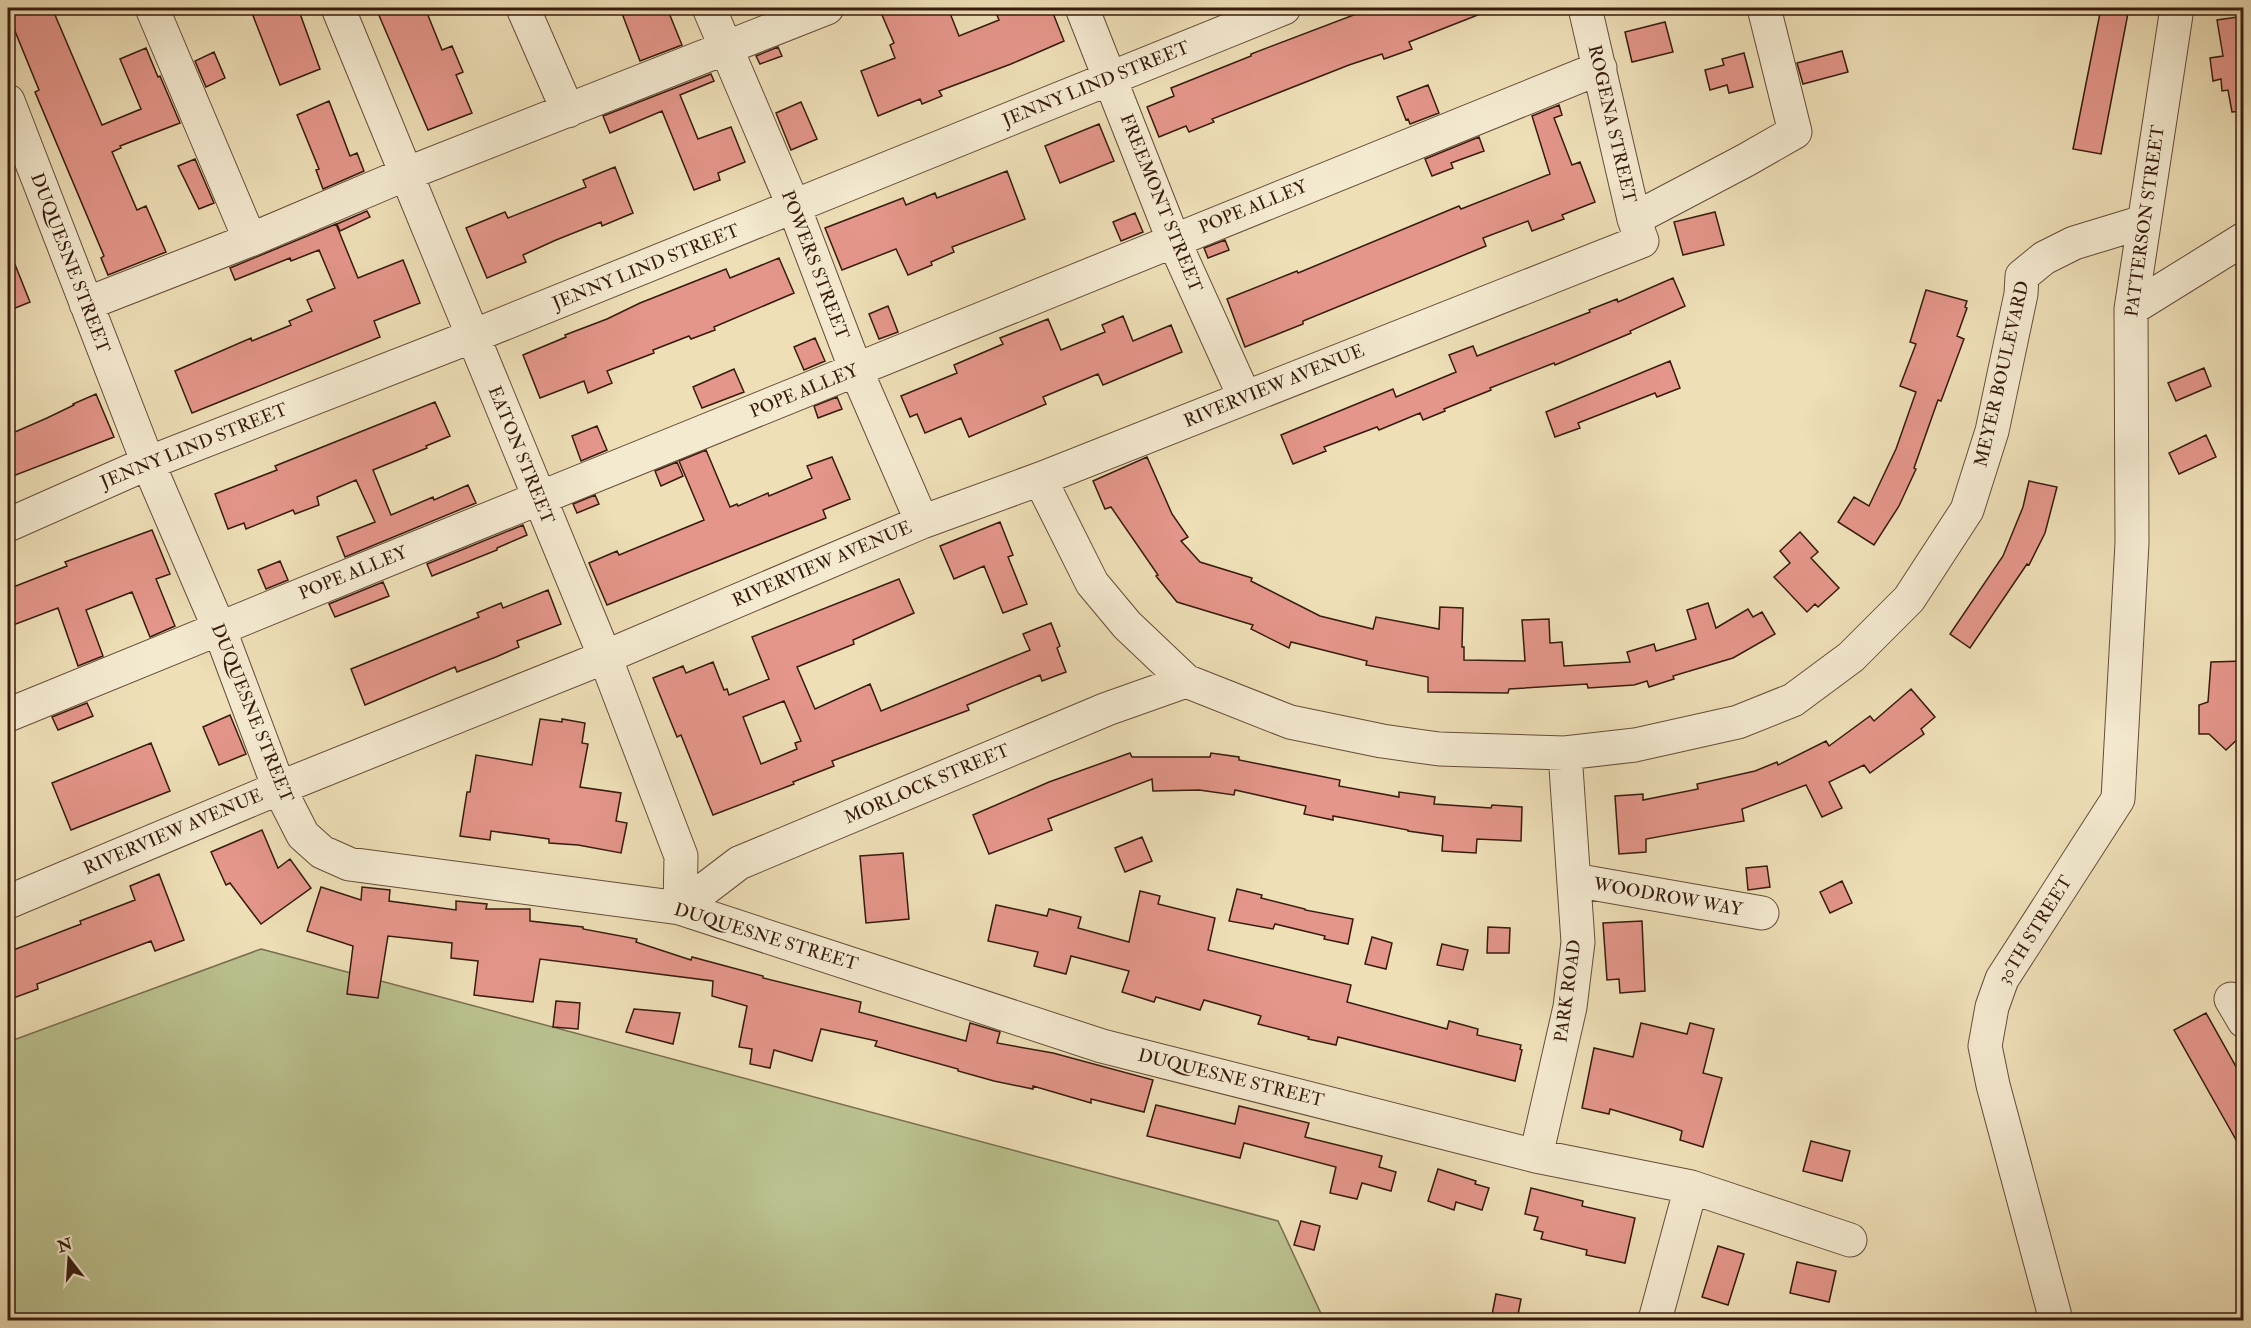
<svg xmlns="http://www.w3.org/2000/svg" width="2251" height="1328" viewBox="0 0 2251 1328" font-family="'IM FELL Double Pica',serif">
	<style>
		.green { fill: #bac18e; stroke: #786e4e; stroke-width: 1.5 }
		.building { fill: #e4968a; stroke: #371b0e; stroke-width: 1.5; fill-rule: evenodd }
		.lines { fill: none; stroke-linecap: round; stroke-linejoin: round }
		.minor-casing { stroke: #654c38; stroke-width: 35 }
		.minor { stroke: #f4ead0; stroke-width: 33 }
		.labels { text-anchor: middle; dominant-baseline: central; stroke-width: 4.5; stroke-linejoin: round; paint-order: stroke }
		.street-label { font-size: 18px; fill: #371b0e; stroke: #f4ead0 }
	</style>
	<rect width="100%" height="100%" fill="#eedfb7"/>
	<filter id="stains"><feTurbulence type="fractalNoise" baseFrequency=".00333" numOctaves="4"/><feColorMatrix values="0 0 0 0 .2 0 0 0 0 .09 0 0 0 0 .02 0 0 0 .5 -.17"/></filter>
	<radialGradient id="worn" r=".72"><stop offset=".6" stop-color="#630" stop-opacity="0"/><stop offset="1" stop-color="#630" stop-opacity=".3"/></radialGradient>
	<!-- green -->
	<path class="green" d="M261,949L1278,1221L1324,1320H8V1042Z"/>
	<!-- building -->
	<path class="building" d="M8,8H52L102,125L141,109L120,59L146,48L158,77L160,76L180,123L120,146L121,148L112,152L137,210L146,206L166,252L108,275L101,258L104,256L35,92L39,90L8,14Z
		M250,8H298L320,69L280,85Z
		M392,8H425L442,50L452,46L463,72L456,75L472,113L428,130L378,13Z
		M620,8H667L682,45L640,61Z
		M879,8H948L959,36L999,20L994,8H1051L1064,41L1011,64L939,91L942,96L922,104L920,99L878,116L861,71L895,58L890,45L894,43Z
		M1372,8L1493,9L1409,42L1412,49L1384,59L1382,54L1349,65L1212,119L1214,122L1189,132L1186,126L1159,137L1147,107L1174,96L1171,88L1251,56V54Z
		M2101,8H2129L2101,154L2073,149Z
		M2244,16V111L2232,112L2228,90L2222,91L2221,79L2213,81L2210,58L2223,56L2217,20Z
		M1665,22L1673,52L1632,62L1625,32Z
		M778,47L782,56L760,64L756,56Z
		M1842,51L1848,72L1803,84L1797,63Z
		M214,52L225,78L206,87L195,61Z
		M1744,53L1753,87L1729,93L1727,85L1710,90L1705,70L1724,65L1722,59Z
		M711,74L714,81L680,95L698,139L731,127L745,162L718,173L720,180L694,190L662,111L610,133L603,116Z
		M1428,85L1439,113L1410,124L1408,119L1406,120L1397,97Z
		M329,101L350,156L357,153L364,171L323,189L316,170L319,169L297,115Z
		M801,102L817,139L791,150L776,113Z
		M1559,105L1562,115L1554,118L1572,165L1580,162L1595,202L1562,215L1564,219L1532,231L1528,221L1483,238L1486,246L1303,321V324L1245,347L1227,299L1297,271L1298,273L1459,206L1461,209L1550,174L1532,116Z
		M1099,124L1114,161L1060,183L1045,146Z
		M1479,137L1484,151L1451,163L1453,168L1432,176L1425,159Z
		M195,159L214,203L199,209L178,166Z
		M615,167L633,213L602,226L601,222L556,240L523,255L526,262L487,278L466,228L505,212L508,218L586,187L583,180Z
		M1007,171L1025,219L952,247L954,252L931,262L932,265L908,275L896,249L842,270L825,228L903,198L906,205L935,193L937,198Z
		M367,211L370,217L340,231L337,224Z
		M1715,212L1724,245L1683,255L1674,222Z
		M1135,213L1143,232L1121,241L1113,222Z
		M336,224L358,278L403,260L420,303L374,321L380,337L192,413L175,371L251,338L252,341L291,325L289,321L312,311L307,300L335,288L319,250L291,261L290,258L235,280L230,268Z
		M1225,240L1229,250L1208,258L1204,248Z
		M8,247L30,302L8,311Z
		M779,258L794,293L714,327L715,330L691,339L689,336L653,350L654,353L607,371L612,383L588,393L584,381L540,398L523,355L566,337L565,335L607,319L640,303L726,269L730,278Z
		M1673,278L1685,306L1630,331L1631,333L1555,365L1554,363L1490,388L1491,390L1444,409L1445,411L1423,420L1420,413L1379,430L1377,427L1324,447L1326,451L1293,464L1281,435L1393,389L1396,397L1456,372L1449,355L1473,346L1477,356L1590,312L1589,310L1617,299L1618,302Z
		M1926,290L1967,301L1965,307L1967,308L1957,336L1964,339L1941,401L1938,400L1914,468L1916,469L1899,506L1874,545L1838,522L1854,497L1869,506L1896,449L1916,392L1900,386L1916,344L1910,342Z
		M888,306L898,332L879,339L869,314Z
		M1123,316L1133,341L1171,325L1182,352L1103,385L1098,374L1043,397L1046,404L969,437L961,418L925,433L917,414L910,417L901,396L957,373L954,365L1003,344L1000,338L1048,319L1061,350L1105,332L1102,325Z
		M815,338L825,361L804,370L794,347Z
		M1670,361L1680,388L1657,397L1655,393L1578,423L1580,428L1555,437L1546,412Z
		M2204,368L2211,386L2176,401L2168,383Z
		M734,369L744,392L702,408L693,387Z
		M96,394L114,437L8,478V435L47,418L74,405L73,404Z
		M837,397L842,409L818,418L814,406Z
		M435,402L450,436L426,446L427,448L373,470L391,515L433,497L434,500L468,485L476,503L345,557L337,537L375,522L356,480L317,497L319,505L295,514L293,510L246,529L244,523L228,529L215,494L277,470L275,466Z
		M597,426L607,450L581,461L572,436Z
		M2206,435L2216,457L2179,474L2169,453Z
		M706,450L730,507L737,504L738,506L768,493L769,496L812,478L807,466L832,457L850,499L823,510L826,518L607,605L589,563L617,551L619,555L704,520L679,461Z
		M1147,457L1172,514L1188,537L1181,541L1200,562L1252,578L1251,581L1320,616L1373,629L1376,617L1439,629L1440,607L1463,608L1462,647H1464V660L1525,661L1522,620L1549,619L1550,643L1562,642L1564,666L1630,662L1627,652L1654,644L1656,651L1696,639L1687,610L1708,603L1716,628L1748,609L1753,617L1762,612L1775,634L1733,658L1673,676L1674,679L1649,687L1647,681L1634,685L1588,688L1587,684L1509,689L1508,693L1428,692V677L1366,665L1367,661L1291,642L1289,648L1251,629L1253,625L1177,602L1156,576L1158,575L1111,507L1105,509L1093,481Z
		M677,462L683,476L661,486L655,471Z
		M2029,481L2057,487L2045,533L2029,565L2027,564L1970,648L1950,634L2003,556L2023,507Z
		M595,495L599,504L577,513L573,504Z
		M1000,522L1013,555L1008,557L1027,604L1003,613L984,566L954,579L940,546Z
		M523,525L527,535L497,548V550L432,576L427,564Z
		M152,530L170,574L156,579L175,626L150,637L132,592L86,610L103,656L78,666L58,608L8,627V589L67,566L65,562Z
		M1800,532L1818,552L1811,558L1839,588L1818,607L1815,604L1807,612L1774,577L1790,563L1780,551Z
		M280,561L288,580L266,589L258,570Z
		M899,579L914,613L853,640L854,644L797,667L815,709L870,684L881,711L1030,650L1023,634L1051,623L1060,646L1057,648L1066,672L1042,681L1040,675L967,705L969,710L832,761L834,766L793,782L794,784L713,815L681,735L677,737L653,678L683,666L686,673L713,662L724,690L727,689L729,695L769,679L752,637ZM784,701L801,741L795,743L797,749L761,764L743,717Z
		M383,582L389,596L335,617L329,604Z
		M548,590L561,624L517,641L519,647L496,657L457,672L455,667L365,705L351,669L479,617L477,613L501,603L503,608Z
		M2244,661V733L2226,750L2209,734H2199V705L2208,702L2211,662Z
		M1911,689L1935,717L1921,729L1924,734L1870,773L1864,765L1829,782L1842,808L1822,817L1806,785L1742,809L1744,821L1646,839V852L1619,854L1615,796L1643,794V800L1698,789L1697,784L1755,771L1777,762L1778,765L1826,741L1829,746L1870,716L1874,721Z
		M87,703L93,716L58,730L52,717Z
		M230,715L246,754L219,765L203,727Z
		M540,719L562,722V719L585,723L582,743L588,744L580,787L621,793L616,821L627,823L621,853L578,845L549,843V839L491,831L490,840L460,836L467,792H470L476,755L532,765Z
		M151,743L170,791L71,830L52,783Z
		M1130,753L1132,757H1210L1211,753L1239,757V760L1340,780L1339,786L1399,797V792L1435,797L1434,804L1491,808L1492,805L1522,807L1521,841L1477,839L1476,853L1442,851L1443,836L1408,831V830L1333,816V820L1304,814L1306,806L1235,790L1234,795L1199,790L1153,791L1152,779L1048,819L1052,830L989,854L973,815L1049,782Z
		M262,830L278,868L290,859L311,888L261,924L230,883L226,885L211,852Z
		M1142,837L1152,861L1125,872L1115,848Z
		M903,853L909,919L866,923L860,856Z
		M1767,866L1770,887L1748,890L1746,868Z
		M159,874L184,940L155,951L151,941L37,984L38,989L8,1000V952L81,924L80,921L135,900L130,886Z
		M1842,881L1852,903L1830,913L1820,892Z
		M321,887L361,900L362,887L390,890L389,901L456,910V901L487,904L486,909H530V921L583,927V929L637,939L636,942L691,960L692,957L763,976V978L861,1002L859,1012L966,1041L970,1023L1000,1032L997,1043L1053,1053L1153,1080L1144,1112L1091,1099V1103L1033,1086V1089L994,1081L958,1071V1069L875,1046L877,1041L821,1029L812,1061L774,1050L770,1068L750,1064L752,1049L739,1047L747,1006L712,996L713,981L540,959L533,1002L474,995L478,961L451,958L452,943L388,936L378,998L347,994L353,946L307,931Z
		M1237,889L1262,895L1261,898L1305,909V910L1353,919L1348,944L1324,939L1325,936L1275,924L1273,929L1229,921Z
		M1140,891L1160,896L1158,904L1215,918L1208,950L1351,985L1347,1002L1447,1029L1449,1021L1478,1029L1477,1035L1521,1045L1520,1049L1522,1050L1515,1081L1338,1037L1336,1045L1308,1039L1309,1037L1258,1024L1261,1016L1204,1000L1200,1010L1156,997L1154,1002L1122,992L1129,971L1071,956L1066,974L1034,966L1038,952L988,941L996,905L1047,916L1049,909L1081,917L1078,928L1129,942Z
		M1642,921L1645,991L1620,993L1619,979L1607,980L1603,923Z
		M1488,927L1510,928L1509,953H1487Z
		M1372,937L1392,943L1386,969L1365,964Z
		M1442,944L1468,950L1463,970L1437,965Z
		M556,1001L580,1003L578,1029L553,1027Z
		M634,1009L680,1013L673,1044L626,1032Z
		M2206,1013L2244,1081V1154L2174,1030Z
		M1641,1023L1687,1034L1690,1023L1714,1029L1703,1073L1722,1078L1703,1147L1680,1140L1682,1131L1674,1128L1610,1109L1609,1114L1582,1108L1594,1048L1633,1057Z
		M1156,1105L1235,1124L1239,1106L1309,1123L1305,1137L1382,1156L1379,1167L1396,1172L1391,1191L1362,1183L1357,1199L1330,1193L1336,1167L1244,1143L1240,1158L1147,1136Z
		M1811,1141L1850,1151L1842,1181L1803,1171Z
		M1438,1169L1476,1181L1475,1184L1489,1188L1482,1210L1456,1202L1454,1210L1428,1201Z
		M1531,1188L1583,1201L1582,1206L1635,1218L1625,1263L1586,1255L1587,1250L1541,1239L1543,1232L1534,1230L1538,1217L1525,1214Z
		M1301,1221L1320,1226L1314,1250L1294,1245Z
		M1718,1246L1744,1254L1728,1305L1702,1297Z
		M1797,1262L1836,1271L1829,1302L1790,1293Z
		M1496,1294L1521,1299L1517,1320H1491Z"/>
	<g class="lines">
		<defs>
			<path id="minor" d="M152,8L250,240
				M338,8L605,657L681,856L680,908
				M523,8L568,111
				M709,8L794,207L856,370L922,522
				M1082,8L1173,239L1245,398
				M8,101L148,463L219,628L279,788L303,835L322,852L349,864L680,908L1102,1046L1536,1156L1691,1187L1850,1240
				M1634,219L1746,160L1795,132L1764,8
				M86,304L250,240L406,174L827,8
				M2131,309L2244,239
				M1040,479L1092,583L1127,625L1186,681L1290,722L1382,741L1439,749L1565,753L1635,745L1738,722L1793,700L1851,657L1909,599L1967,510L1992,431L2021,294L2022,276L2044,258L2074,243L2143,222
				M8,525L148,463L473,336L1284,8
				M8,715C538,498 1068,282 1600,68
				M1574,880L1762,913
				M8,902L279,788L605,657L922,522L1040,479L1642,241L1634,219L1585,8
				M680,908L739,863L1107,709L1186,681
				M2231,999L2244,1021
				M1536,1156L1570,1007L1578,942L1565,753
				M1655,1320L1691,1187
				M2056,1320L1993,1085L1985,1046L1992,1007L2002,979L2118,799L2132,543L2131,309L2177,8"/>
		</defs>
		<!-- minor casing -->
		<use href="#minor" class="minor-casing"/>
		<!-- minor -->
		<use href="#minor" class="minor"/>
	</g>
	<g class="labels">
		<!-- street labels -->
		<g class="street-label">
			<text transform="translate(1096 84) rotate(-22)">JENNY LIND STREET</text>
			<text transform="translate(1612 124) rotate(77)">ROGENA STREET</text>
			<text transform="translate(1161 203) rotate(68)">FREEMONT STREET</text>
			<text transform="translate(1253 207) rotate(-22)">POPE ALLEY</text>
			<text transform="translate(2145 221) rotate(-82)">PATTERSON STREET</text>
			<text transform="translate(70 263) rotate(69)">DUQUESNE STREET</text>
			<text transform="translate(815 265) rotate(69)">POWERS STREET</text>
			<text transform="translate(646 267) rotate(-22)">JENNY LIND STREET</text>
			<text transform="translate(2002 374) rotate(-77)">MEYER BOULEVARD</text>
			<text transform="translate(1274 386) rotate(-22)">RIVERVIEW AVENUE</text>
			<text transform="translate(804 391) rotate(-22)">POPE ALLEY</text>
			<text transform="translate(194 446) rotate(-22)">JENNY LIND STREET</text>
			<text transform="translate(521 455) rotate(68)">EATON STREET</text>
			<text transform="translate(822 564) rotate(-23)">RIVERVIEW AVENUE</text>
			<text transform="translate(353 573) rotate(-22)">POPE ALLEY</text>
			<text transform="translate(252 713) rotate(68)">DUQUESNE STREET</text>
			<text transform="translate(927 784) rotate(-23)">MORLOCK STREET</text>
			<text transform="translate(173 832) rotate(-23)">RIVERVIEW AVENUE</text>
			<text transform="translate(1668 897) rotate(10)">WOODROW WAY</text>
			<text transform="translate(2035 930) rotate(-58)">30TH STREET</text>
			<text transform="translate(766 937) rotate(17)">DUQUESNE STREET</text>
			<text transform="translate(1568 991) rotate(-82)">PARK ROAD</text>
			<text transform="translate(1231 1078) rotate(14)">DUQUESNE STREET</text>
		</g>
	</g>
	<!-- margin -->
	<rect width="2251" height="1328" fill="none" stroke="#eedfb7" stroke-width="30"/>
	<rect x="9" y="9" width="2233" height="1310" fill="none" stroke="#371b0e" stroke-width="3"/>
	<rect x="15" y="15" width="2221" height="1298" fill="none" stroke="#371b0e" stroke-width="1.5"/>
	<!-- north arrow -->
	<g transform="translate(69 1259) rotate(343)" stroke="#f4ead0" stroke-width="4.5" paint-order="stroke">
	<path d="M0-4.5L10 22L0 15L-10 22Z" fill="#371b0e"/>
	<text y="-9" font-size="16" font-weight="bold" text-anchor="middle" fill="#371b0e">N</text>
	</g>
	<rect width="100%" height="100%" filter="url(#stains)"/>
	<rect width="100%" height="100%" fill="url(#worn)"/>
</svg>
